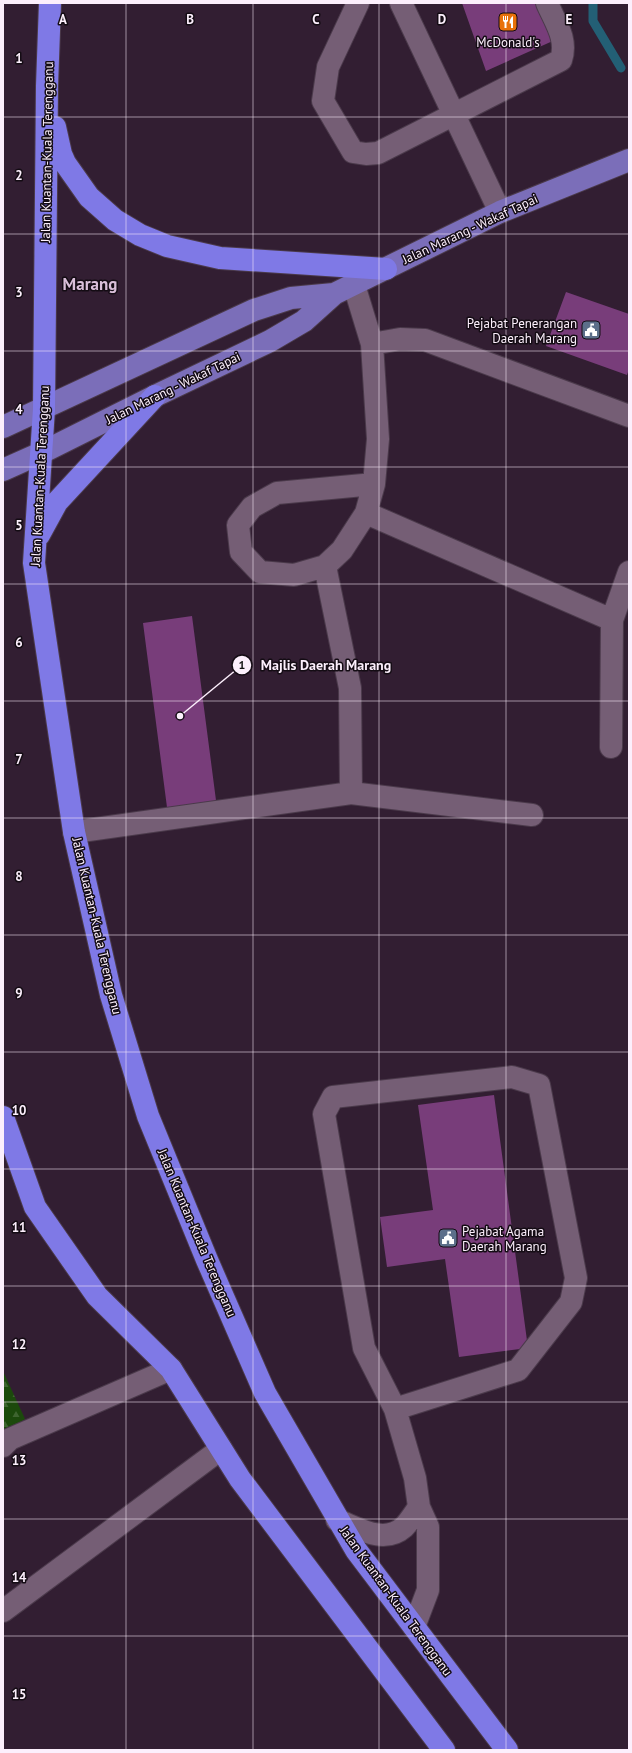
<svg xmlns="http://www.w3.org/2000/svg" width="632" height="1753" viewBox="0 0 632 1753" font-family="'PT Sans',sans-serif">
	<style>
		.forest { fill: url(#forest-firs) }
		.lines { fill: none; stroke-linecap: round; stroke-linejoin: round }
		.stream { stroke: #235f75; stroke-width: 9 }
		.building { fill: #783d7a }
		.minor-casing { stroke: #4b3a4b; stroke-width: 24 }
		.major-casing { stroke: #4b3a4b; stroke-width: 24 }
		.highway-casing { stroke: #4b3a4b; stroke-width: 24 }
		.minor { stroke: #755e75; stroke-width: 22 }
		.major { stroke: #7b6eb9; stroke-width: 22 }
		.highway { stroke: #7f79e6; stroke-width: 22 }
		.grid { fill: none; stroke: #fceffc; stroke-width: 1; stroke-opacity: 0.55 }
		.labels { text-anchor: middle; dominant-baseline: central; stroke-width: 3; stroke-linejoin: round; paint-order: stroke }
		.poi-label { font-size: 13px; fill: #fceffc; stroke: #140c14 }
		.street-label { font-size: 13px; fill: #fceffc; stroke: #140c14 }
		.district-label { font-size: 17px; font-weight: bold; fill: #d9bfd9; stroke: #140c14 }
		.grid-label { font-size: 13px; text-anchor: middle; font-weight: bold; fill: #fceffc; stroke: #140c14; stroke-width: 3; stroke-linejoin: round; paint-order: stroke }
		.leader { fill: none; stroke: #fceffc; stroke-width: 1.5 }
		.callout-dot { fill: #fceffc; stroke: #140c14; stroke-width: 1.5 }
		.mark-label { font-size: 12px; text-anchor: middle; font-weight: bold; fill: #111 }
		.callout-label { font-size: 14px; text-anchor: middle; font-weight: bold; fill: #fceffc; stroke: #140c14; stroke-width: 3; stroke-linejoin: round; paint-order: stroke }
	</style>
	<defs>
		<pattern id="forest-firs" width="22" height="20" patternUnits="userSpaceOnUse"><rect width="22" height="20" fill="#1c490c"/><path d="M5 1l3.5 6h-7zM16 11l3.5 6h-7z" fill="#3e6430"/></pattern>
	</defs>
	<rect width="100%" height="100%" fill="#321e32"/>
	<!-- forest -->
	<path class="forest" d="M3,1371L25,1419L3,1436Z"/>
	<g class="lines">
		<!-- stream -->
		<path class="stream" d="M593,3V21L621,68"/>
	</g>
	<!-- building -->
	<path class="building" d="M462,3H539L555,40L486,71Z
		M566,292L629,314V369L627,375L546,346Z
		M192,616L217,808L168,815L143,623Z
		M494,1095L528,1348L459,1357L445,1259L387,1267L380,1217L433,1210L418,1105Z"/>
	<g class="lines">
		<defs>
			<path id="minor" d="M358,3L328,67L323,101L353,152L366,154L378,153L561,60C568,39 555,22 547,3
				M401,3L500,212
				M354,285L372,344L378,439L374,484L366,513L342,550L325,566L294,575L260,572L241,552L238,525L252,507L277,493L374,484
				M372,344L400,339L425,340L629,416
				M366,513L612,620
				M325,566L350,688L351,793
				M611,747L612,620L629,572
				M74,832L351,793L532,815
				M512,1077L539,1085L576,1278L571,1302L518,1370L395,1409L364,1348L324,1114L333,1097Z
				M395,1409L415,1478L419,1507L428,1527V1590L414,1627
				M3,1446L10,1439L171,1369
				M337,1520C358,1528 384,1545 404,1527C409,1522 414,1514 419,1507
				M3,1611L221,1449"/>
			<path id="major" d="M3,427L254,310L291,298L334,294
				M3,470L41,453L155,396L270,341L304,321L334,294L500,212L629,160"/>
			<path id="highway" d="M50,3L47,86L44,409L34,563L74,832L111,995L148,1116L207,1260L265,1393L356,1550L507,1750
				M55,127L61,154L65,163L89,197L115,220L140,235L167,246L220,258L386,269
				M39,535L57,502L155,396
				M3,1117L35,1207L97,1296L171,1369L240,1479L444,1750"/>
		</defs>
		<!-- minor casing -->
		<use href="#minor" class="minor-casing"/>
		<!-- major casing -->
		<use href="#major" class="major-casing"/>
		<!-- highway casing -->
		<use href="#highway" class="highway-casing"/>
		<!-- minor -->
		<use href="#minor" class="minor"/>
		<!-- major -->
		<use href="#major" class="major"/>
		<!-- highway -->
		<use href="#highway" class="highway"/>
	</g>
	<!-- grid -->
	<path class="grid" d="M126,3V1750M253,3V1750M379,3V1750M506,3V1750M3,117H629M3,234H629M3,351H629M3,467H629M3,584H629M3,701H629M3,818H629M3,935H629M3,1052H629M3,1169H629M3,1286H629M3,1402H629M3,1519H629M3,1636H629"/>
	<!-- icons -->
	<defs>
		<symbol id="restaurant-square" viewBox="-11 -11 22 22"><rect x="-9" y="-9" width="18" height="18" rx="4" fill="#e8710a" stroke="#140c14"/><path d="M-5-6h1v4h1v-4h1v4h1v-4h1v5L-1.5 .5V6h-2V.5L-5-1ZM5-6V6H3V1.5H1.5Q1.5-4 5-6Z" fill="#fff"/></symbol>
		<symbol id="civic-square" viewBox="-11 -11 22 22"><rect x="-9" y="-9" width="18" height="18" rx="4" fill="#5c6f8a" stroke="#140c14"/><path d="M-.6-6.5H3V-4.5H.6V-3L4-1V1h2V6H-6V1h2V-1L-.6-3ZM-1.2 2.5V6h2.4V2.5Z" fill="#fff"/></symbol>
	</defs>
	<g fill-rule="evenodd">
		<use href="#restaurant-square" x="497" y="11" width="22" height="22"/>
		<use href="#civic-square" x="580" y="319" width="22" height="22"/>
		<use href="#civic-square" x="437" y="1227" width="22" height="22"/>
	</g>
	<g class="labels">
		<!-- poi labels -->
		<g class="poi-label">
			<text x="508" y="42">McDonald's</text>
			<text x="577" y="323" text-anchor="end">Pejabat Penerangan<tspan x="577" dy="15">Daerah Marang</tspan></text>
			<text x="462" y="1231" text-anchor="start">Pejabat Agama<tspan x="462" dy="15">Daerah Marang</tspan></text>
		</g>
		<!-- street labels -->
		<g class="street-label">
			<text transform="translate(47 152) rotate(-89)">Jalan Kuantan-Kuala Terengganu</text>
			<text transform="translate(470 229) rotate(-25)">Jalan Marang - Wakaf Tapai</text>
			<text transform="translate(173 388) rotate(-26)">Jalan Marang - Wakaf Tapai</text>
			<text transform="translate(40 476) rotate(-87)">Jalan Kuantan-Kuala Terengganu</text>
			<text transform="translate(97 926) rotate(77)">Jalan Kuantan-Kuala Terengganu</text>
			<text transform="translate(197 1233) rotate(67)">Jalan Kuantan-Kuala Terengganu</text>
			<text transform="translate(396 1601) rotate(54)">Jalan Kuantan-Kuala Terengganu</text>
		</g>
		<!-- district labels -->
		<g class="district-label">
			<text x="90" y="284">Marang</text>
		</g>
	</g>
	<g class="grid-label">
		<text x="63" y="24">A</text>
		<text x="190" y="24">B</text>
		<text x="316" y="24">C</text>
		<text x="442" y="24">D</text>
		<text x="569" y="24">E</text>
		<text x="19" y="63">1</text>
		<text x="19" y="180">2</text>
		<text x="19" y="297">3</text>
		<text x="19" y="414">4</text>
		<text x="19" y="530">5</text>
		<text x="19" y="647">6</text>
		<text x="19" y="764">7</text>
		<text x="19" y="881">8</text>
		<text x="19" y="998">9</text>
		<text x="19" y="1115">10</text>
		<text x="19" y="1232">11</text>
		<text x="19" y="1349">12</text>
		<text x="19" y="1465">13</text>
		<text x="19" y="1582">14</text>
		<text x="19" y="1699">15</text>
	</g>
	<!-- callouts -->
	<path class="leader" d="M180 716L242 665"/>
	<g class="callout-dot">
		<circle cx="180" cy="716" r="4"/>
		<circle cx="242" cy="665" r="10"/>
	</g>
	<g class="mark-label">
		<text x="242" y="669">1</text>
	</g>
	<g class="callout-label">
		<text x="326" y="670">Majlis Daerah Marang</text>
	</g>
	<!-- border -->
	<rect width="632" height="1753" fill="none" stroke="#fceffc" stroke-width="8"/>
</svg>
